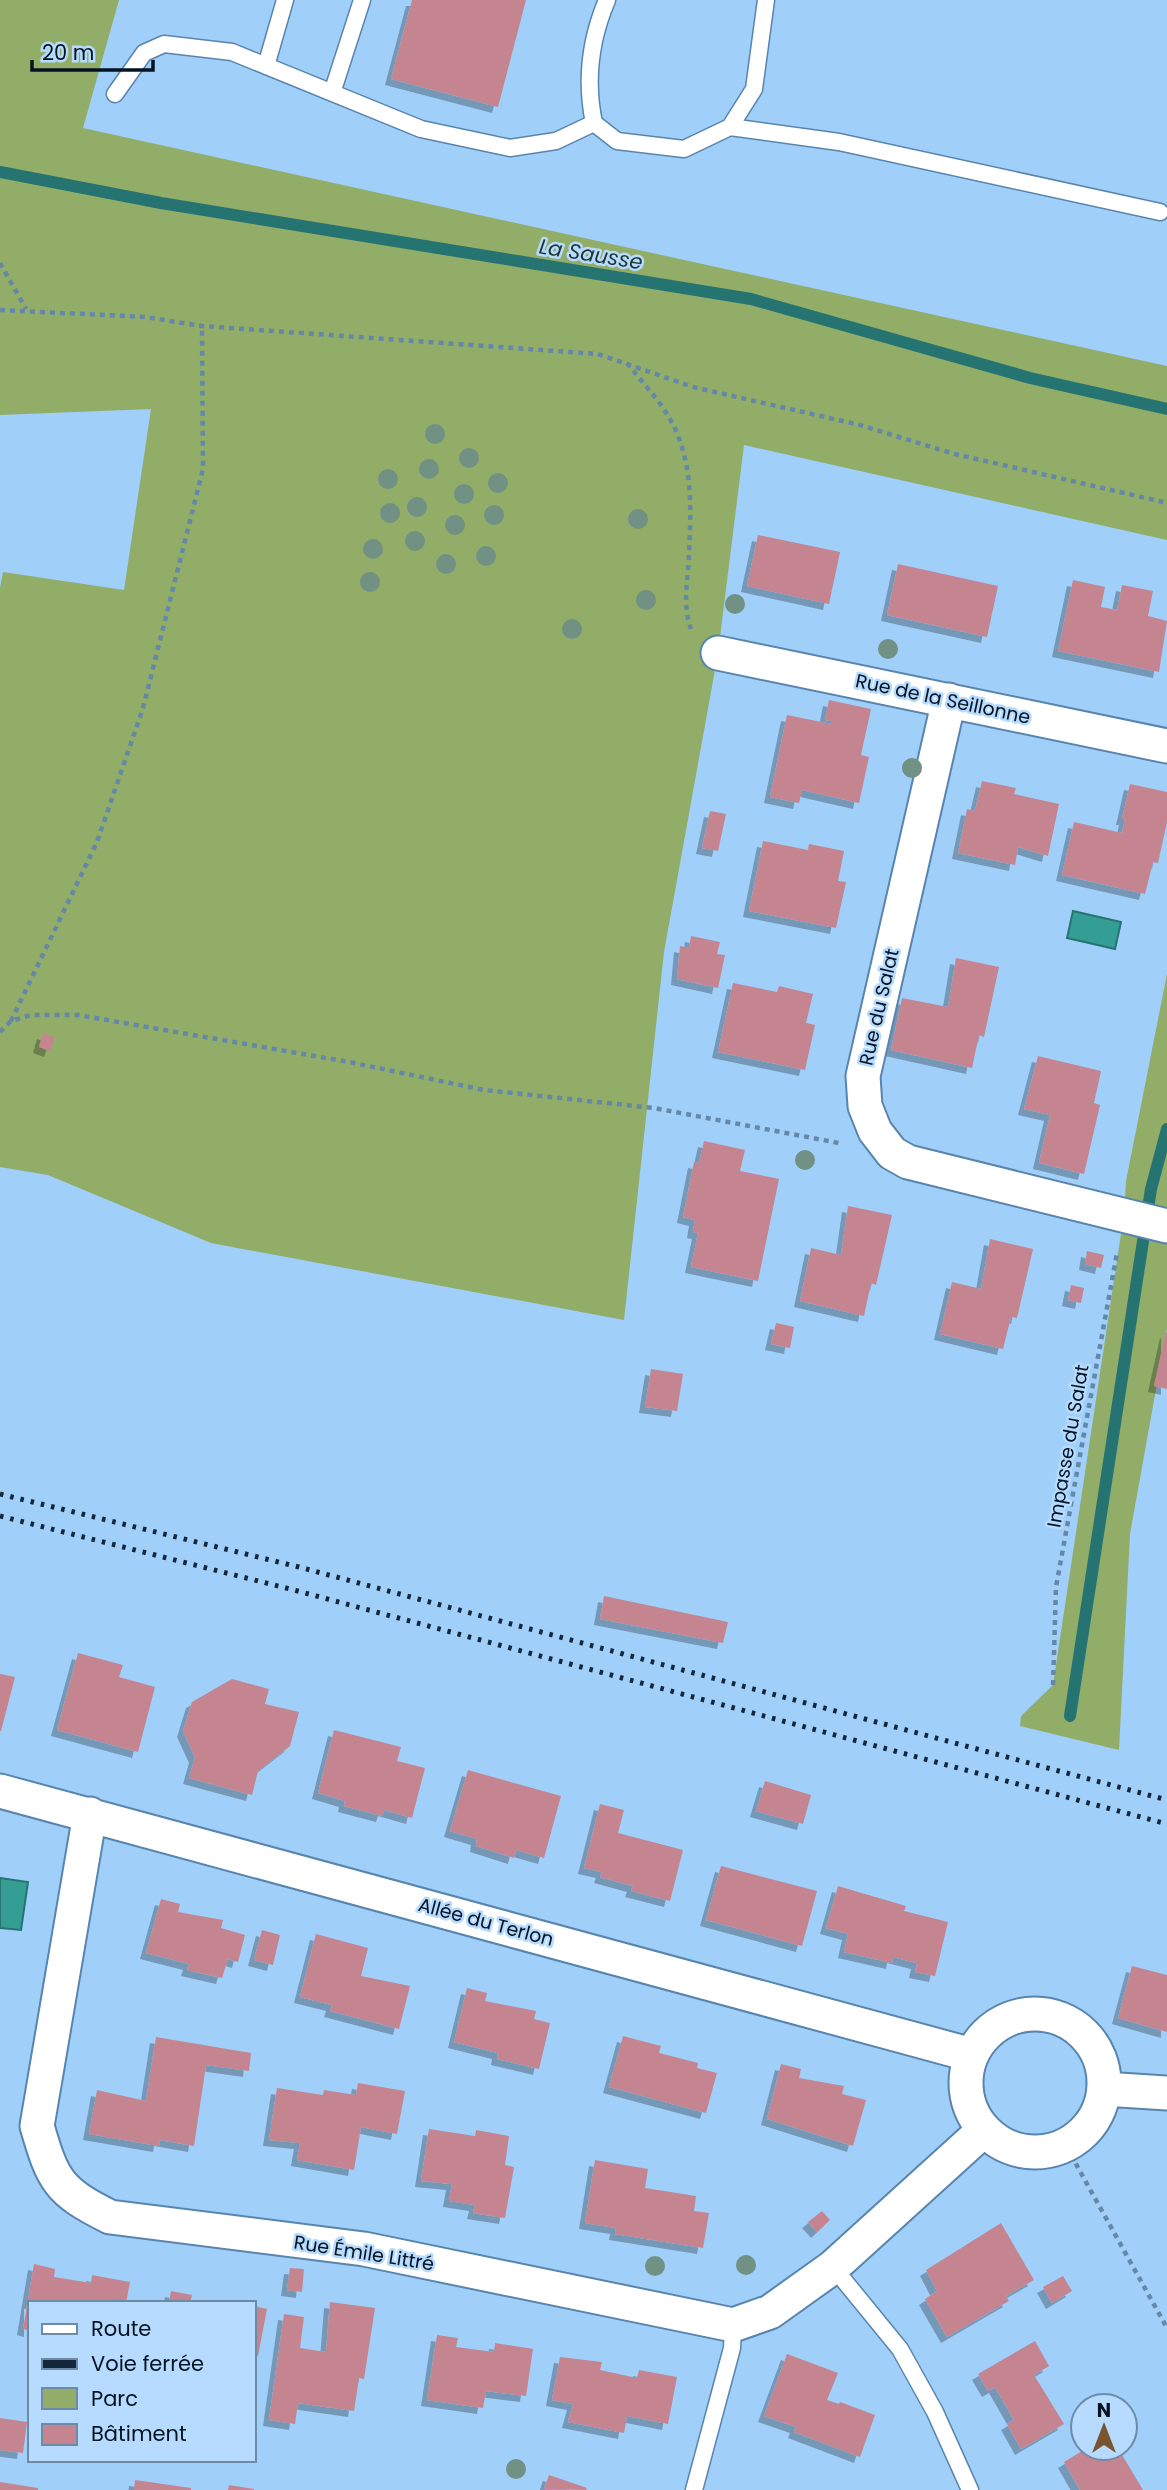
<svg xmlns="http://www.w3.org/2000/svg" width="1167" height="2490" viewBox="0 0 1167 2490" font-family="Poppins,sans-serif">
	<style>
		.green { fill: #91ad67 }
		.water { fill: #359e94; stroke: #267472; stroke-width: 2 }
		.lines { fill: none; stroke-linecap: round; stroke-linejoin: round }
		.stream { stroke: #267472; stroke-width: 12 }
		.building { fill: #c48591; filter: url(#shadow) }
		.service-casing { stroke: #5885ad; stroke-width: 19 }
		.minor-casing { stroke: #5885ad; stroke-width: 37 }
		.path { stroke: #6588a9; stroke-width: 4.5; stroke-dasharray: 5 5; stroke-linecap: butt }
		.service { stroke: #fff; stroke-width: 16 }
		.minor { stroke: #fff; stroke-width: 33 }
		.rail { stroke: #14273a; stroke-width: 5; stroke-dasharray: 3.5 7; stroke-linecap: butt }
		.tree { fill: #709183 }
		.labels { text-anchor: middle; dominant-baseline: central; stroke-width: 5; stroke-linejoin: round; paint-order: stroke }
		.street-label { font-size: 19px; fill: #031322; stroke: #b6dbfe }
		.water-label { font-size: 21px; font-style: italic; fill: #1e3633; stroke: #b6dbfe }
	</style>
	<defs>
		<filter id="shadow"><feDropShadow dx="-6" dy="6" stdDeviation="0" flood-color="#0004"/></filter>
	</defs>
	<rect width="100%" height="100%" fill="#a0cffa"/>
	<!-- green -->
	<path class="green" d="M0,0H119L83,128L1167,366V540L744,445L718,653L664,952L624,1320L211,1243L48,1175L0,1167V588L3,572L124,590L151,409L0,415Z
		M1167,974V1328L1130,1534L1119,1750L1020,1726L1021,1716L1053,1685L1124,1214L1126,1181Z"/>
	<!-- water -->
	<path class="water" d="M1073,911L1121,922L1115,949L1067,938Z
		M0,1878L28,1882L21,1930L0,1928Z"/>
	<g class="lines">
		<!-- stream -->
		<path class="stream" d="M0,172L161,203L751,299L1030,378L1167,409
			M1070,1716L1151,1189L1167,1129"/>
	</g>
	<!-- building -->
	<path class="building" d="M412,0H526L498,107L391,79Z
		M758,535L840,552L829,604L747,586Z
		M898,564L998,586L987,637L887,615Z
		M1073,580L1105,587L1101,607L1117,610L1122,585L1153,591L1148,616L1167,621L1159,672L1058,651Z
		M829,700L871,709L861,755L869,757L859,803L802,790L799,803L770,797L787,715L831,724V721L825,720Z
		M982,781L1016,788L1014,794L1059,804L1048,856L1018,847L1015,865L958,853L967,809L975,811Z
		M1130,784L1167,792V822L1158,863L1153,862L1145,894L1062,875L1074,822L1122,833L1125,819H1122Z
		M710,811L726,814L718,851L702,848Z
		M763,841L808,850L809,844L844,851L838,881L846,882L836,928L749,911Z
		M691,936L720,942L717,954L725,955L718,988L677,979L680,946L689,948Z
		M956,958L999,967L984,1037L979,1035L972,1068L891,1050L902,998L948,1007Z
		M733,983L777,992L779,986L813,994L806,1023L815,1025L805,1070L718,1052Z
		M43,1033L55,1037L50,1051L39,1047Z
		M1038,1056L1101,1071L1094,1103L1100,1105L1084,1174L1039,1163L1050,1115L1024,1109Z
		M704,1141L745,1150L740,1171L779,1179L758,1281L691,1267L698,1233L693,1232L695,1220L683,1217L694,1162L699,1163Z
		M848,1206L892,1215L876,1285L871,1283L864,1316L800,1301L811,1248L841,1255Z
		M990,1239L1033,1249L1017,1318L1011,1317L1003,1349L940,1334L952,1282L981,1289Z
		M1087,1251L1104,1255L1101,1268L1085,1264Z
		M1071,1285L1084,1288L1081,1303L1068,1300Z
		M776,1323L794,1327L790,1348L771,1344Z
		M1166,1332L1167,1333V1389L1154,1386Z
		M651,1369L683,1374L677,1411L645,1407Z
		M604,1596L728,1622L723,1643L600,1619Z
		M78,1653L123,1665L119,1677L155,1687L138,1752L57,1730Z
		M0,1674L15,1677L1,1731H0Z
		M232,1679L269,1689L265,1704L299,1712L290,1746L258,1771L252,1795L189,1778L195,1757L183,1731L192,1702Z
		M334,1730L401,1747L397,1761L425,1768L412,1818L384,1810L382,1816L344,1806L345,1801L318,1793Z
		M468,1770L561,1796L544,1858L516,1850L514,1858L476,1846L477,1839L450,1831Z
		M765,1781L811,1795L803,1824L756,1811Z
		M600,1804L624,1810L618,1833L683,1850L670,1901L631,1891L633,1886L600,1877L602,1872L584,1868Z
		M721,1866L817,1891L802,1946L706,1920Z
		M838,1886L906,1906L904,1911L948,1922L935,1976L915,1972L917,1963L893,1957L892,1963L844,1952L848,1934L826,1928Z
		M161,1899L180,1904L178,1912L223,1920L221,1928L245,1935L238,1962L228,1959L222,1978L187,1970L189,1964L146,1953Z
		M262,1930L280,1935L273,1965L254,1960Z
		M316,1934L368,1948L361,1976L410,1986L399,2029L330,2011L332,2005L300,1997Z
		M1132,1966L1167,1975V2032L1118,2018Z
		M467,1988L487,1993L485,2001L536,2011L534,2019L550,2023L539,2069L497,2059L498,2053L454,2042Z
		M623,2036L661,2046L659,2053L698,2063L697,2068L717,2073L706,2113L609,2087Z
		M156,2037L251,2053L249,2071L206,2065L194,2146L160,2140L159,2146L89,2134L97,2090L146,2101Z
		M781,2064L801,2069L799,2078L844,2086L842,2094L866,2100L853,2146L767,2119Z
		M358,2083L405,2091L397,2134L361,2127L354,2170L297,2160L300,2143L269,2140L277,2088L323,2095L324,2090L356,2095Z
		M429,2129L475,2136L476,2130L509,2136L505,2165L514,2167L505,2218L473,2213L475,2205L449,2201L452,2184L421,2181Z
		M595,2160L648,2169L645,2188L696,2196L694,2211L709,2213L703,2248L615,2234L616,2228L585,2223Z
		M822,2211L830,2220L817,2232L808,2222Z
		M1001,2223L1034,2280L1006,2296L1009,2301L947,2337L925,2299L937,2291L926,2270Z
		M34,2264L55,2269L54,2277L91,2283L92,2275L130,2282L126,2303H30V2331L23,2329Z
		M290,2268L304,2269L302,2292L287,2290Z
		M1063,2276L1072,2291L1052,2303L1043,2287Z
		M171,2291L192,2295L190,2303H169Z
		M330,2302L375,2308L364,2379L359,2378L354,2411L298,2403L295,2424L269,2420L284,2314L304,2317L300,2348L326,2352Z
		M254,2306L267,2309L258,2356L254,2355Z
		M437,2335L458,2338L456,2347L494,2352L495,2343L533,2349L526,2396L486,2391L483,2408L427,2400Z
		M1035,2341L1049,2366L1034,2375L1064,2424L1021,2449L1007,2424L1014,2420L995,2387L988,2391L978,2374Z
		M787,2354L838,2373L827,2400L839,2404L840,2402L875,2415L860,2457L794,2432L796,2427L764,2416Z
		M560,2357L602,2362L600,2370L637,2378L639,2370L677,2377L668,2424L627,2416L624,2433L568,2422L573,2404L552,2400Z
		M0,2418L27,2422L23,2453L0,2450Z
		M1087,2448H1118L1143,2490H1080L1064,2462Z
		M549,2475L587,2488L586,2490L544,2489Z
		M135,2480L191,2488V2490H134Z
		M0,2482L38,2488V2490H0Z
		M229,2485L254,2489V2490H228Z"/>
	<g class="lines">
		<defs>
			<path id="service" d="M607,0C590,40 585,80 594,123L617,141L684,149L730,127L754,89L766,0
				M266,66L285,0
				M332,93L362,0
				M115,94L144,53L164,44L232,52L421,129L510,148L556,141L594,123
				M730,127L839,142L1160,212
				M833,2267L900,2349L935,2412L970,2490
				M694,2490L732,2348L733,2325"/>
			<path id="minor" d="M718,653L1167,746
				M949,700L863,1076L865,1106L875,1131L892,1153L908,1162L1167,1226
				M0,1791L972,2055
				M90,1814L37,2126C53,2181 58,2191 110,2217L364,2249L733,2325L770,2312L833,2267L984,2130
				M966 2083a69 69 0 1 1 138 0a69 69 0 1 1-138 0Z
				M1104,2089L1167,2093"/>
		</defs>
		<!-- service casing -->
		<use href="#service" class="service-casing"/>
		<!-- minor casing -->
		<use href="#minor" class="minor-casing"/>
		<!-- path -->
		<path class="path" d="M0,263L26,309
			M0,310L145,317L202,326L598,354L693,387L860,425L951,453L1167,503
			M627,363C640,380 656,396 667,414C694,457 691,507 689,555C688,581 682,604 691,629
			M11,1021L97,842L143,708L203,469L202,326
			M0,1032L11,1021L31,1015H78L349,1062L484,1090L654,1108L839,1143
			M1053,1685L1056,1587L1117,1253
			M1066,2146L1167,2328"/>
		<!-- service -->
		<use href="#service" class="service"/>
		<!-- minor -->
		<use href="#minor" class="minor"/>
		<!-- rail -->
		<path class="rail" d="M0,1494L299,1567L1167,1800
			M0,1516L294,1590L1167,1824"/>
	</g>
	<!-- trees -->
	<g class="tree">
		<circle cx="435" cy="434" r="10"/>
		<circle cx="469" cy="458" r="10"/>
		<circle cx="429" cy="469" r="10"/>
		<circle cx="388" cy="479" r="10"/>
		<circle cx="498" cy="483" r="10"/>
		<circle cx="464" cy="494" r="10"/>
		<circle cx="417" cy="507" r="10"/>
		<circle cx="390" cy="513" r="10"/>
		<circle cx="494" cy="515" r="10"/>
		<circle cx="638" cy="519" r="10"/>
		<circle cx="455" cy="525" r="10"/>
		<circle cx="415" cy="541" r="10"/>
		<circle cx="373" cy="549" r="10"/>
		<circle cx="486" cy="556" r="10"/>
		<circle cx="446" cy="564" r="10"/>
		<circle cx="370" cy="582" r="10"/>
		<circle cx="646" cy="600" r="10"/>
		<circle cx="735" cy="604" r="10"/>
		<circle cx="572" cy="629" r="10"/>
		<circle cx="888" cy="649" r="10"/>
		<circle cx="912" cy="768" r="10"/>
		<circle cx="805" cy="1160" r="10"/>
		<circle cx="746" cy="2265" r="10"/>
		<circle cx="655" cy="2266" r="10"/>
		<circle cx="516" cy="2469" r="10"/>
	</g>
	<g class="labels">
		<!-- street labels -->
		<g class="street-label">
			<text transform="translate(943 699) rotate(12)">Rue de la Seillonne</text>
			<text transform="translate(879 1007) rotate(-77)">Rue du Salat</text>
			<text transform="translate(1068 1446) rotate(-80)">Impasse du Salat</text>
			<text transform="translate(486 1922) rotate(15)">Allée du Terlon</text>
			<text transform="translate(364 2253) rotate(9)">Rue Émile Littré</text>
		</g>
		<!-- water labels -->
		<g class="water-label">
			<text transform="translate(591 254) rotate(9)">La Sausse</text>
		</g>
	</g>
	<!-- legend -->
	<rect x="28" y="2301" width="228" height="161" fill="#b6dbfe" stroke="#6e8ba6" stroke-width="2"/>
	<rect x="42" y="2324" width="35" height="10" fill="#ffffff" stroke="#6e8ba6" stroke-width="2"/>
	<text x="91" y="2336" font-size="21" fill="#031322">Route</text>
	<rect x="42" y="2359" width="35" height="10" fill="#14273a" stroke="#6e8ba6" stroke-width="2"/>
	<text x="91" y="2371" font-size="21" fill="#031322">Voie ferrée</text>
	<rect x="42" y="2388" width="35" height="21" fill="#91ad67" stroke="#6e8ba6" stroke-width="2"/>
	<text x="91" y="2406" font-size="21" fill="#031322">Parc</text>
	<rect x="42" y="2424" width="35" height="21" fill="#c48591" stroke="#6e8ba6" stroke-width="2"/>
	<text x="91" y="2441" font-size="21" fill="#031322">Bâtiment</text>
	<!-- north arrow -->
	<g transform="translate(1104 2427)"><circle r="33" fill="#b6dbfe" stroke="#6e8ba6" stroke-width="2"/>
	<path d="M0-5L12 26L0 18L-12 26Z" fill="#79552f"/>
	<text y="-10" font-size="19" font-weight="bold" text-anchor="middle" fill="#031322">N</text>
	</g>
	<!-- scale -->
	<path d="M32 60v10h121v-10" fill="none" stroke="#031322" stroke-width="3.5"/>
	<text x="42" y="60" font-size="21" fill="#031322" stroke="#b6dbfe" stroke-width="5" paint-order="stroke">20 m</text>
</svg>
